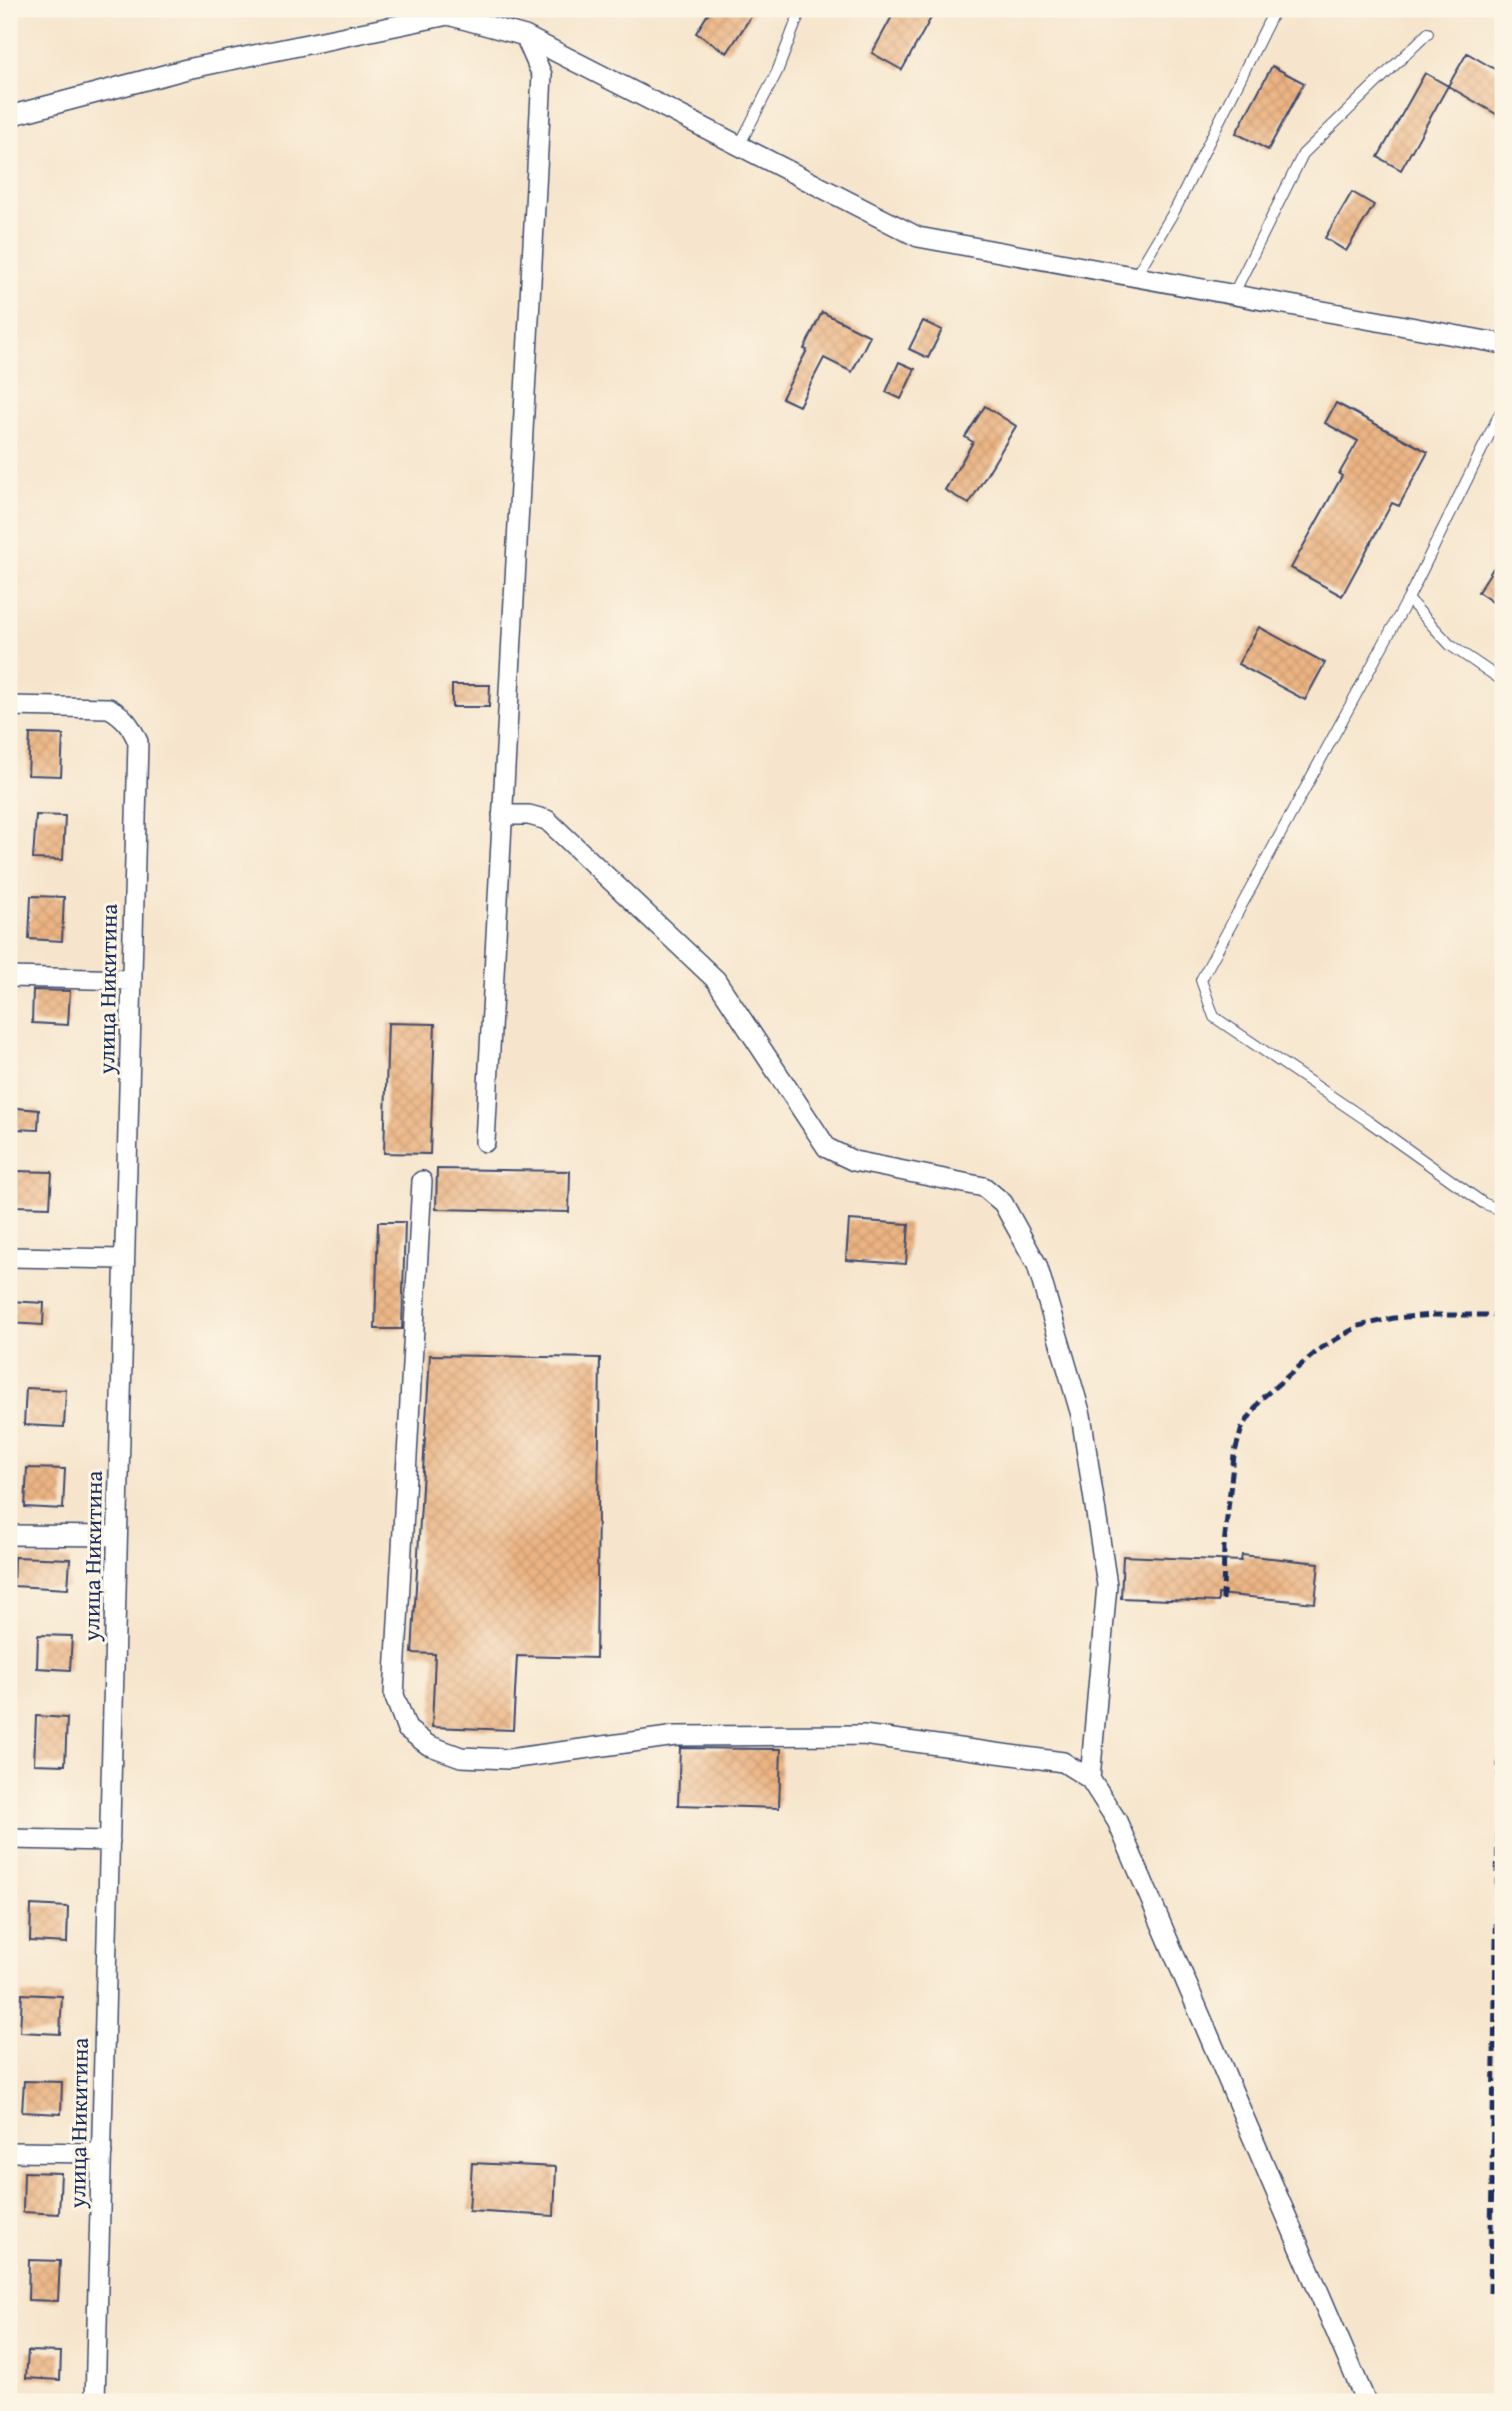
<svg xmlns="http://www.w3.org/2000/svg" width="1512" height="2411" viewBox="0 0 1512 2411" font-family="'Gentium Book Plus',serif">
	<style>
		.building { fill: url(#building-cross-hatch) }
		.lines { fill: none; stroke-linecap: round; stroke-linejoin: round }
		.lane-casing { stroke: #3c4a6e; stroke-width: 12 }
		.street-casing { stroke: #3c4a6e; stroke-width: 22 }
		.lane { stroke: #fff; stroke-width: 10 }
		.street { stroke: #fff; stroke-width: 19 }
		.rail { stroke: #1b2f5e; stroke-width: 5; stroke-dasharray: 10 5; stroke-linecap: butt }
		.labels { text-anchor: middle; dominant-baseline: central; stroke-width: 6; stroke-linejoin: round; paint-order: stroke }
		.street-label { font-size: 23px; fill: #1b2f5e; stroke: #fcf5e5 }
	</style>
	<defs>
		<pattern id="building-cross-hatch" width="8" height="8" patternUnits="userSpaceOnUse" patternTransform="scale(1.75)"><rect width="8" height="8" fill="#ecb482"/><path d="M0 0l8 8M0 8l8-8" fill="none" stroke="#ca9b73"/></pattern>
	</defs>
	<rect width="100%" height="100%" fill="#fcf5e5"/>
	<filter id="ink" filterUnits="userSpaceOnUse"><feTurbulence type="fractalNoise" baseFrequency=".0143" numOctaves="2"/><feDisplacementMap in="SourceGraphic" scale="14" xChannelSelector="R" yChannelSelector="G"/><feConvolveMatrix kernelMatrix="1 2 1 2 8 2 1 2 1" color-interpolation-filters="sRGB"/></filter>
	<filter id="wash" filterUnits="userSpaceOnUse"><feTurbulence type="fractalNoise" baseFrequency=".00686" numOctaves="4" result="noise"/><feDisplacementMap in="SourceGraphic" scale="28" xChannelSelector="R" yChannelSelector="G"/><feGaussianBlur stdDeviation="1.57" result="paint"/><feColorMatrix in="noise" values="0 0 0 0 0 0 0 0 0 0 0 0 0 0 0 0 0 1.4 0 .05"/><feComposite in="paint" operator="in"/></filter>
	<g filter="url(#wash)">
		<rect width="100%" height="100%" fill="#f6e5cc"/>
		<g id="blocks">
			<!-- building -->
			<path class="building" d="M711,9H756L727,53L696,33Z
				M896,9H936L902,70L872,53Z
				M1467,53L1503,74V118L1448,86Z
				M1272,66L1304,83L1268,150L1236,133Z
				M1425,73L1448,86L1401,170L1378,157Z
				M1352,192L1374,205L1346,251L1325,238Z
				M822,312L870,336L852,372L824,358L799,406L782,398L807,350L804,349Z
				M923,321L942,330L928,358L909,349Z
				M899,362L915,369L901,399L886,392Z
				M1336,403L1428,452L1399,506L1392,503L1342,596L1291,568L1342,476L1339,474L1358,441L1325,423Z
				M985,406L1016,426L969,504L945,490L973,442L965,437Z
				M1503,553V609L1478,592Z
				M1259,627L1325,663L1305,700L1238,664Z
				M452,685H490L489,707H452Z
				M30,734L63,735L61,776L28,775Z
				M36,815L65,816L63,860L33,859Z
				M31,896L64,897L62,941L29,939Z
				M33,990L70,991L68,1025L32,1023Z
				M388,1023L435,1024L430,1154L384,1153Z
				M17,1108L39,1110L38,1130L16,1129Z
				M437,1169L570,1171L569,1212L436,1209Z
				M15,1171L52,1172L50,1207L13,1206Z
				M849,1220L909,1224L906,1264L846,1260Z
				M378,1222H405L402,1329H375Z
				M9,1301L44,1303L43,1325L9,1323Z
				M430,1355L600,1358L596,1658L517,1656L513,1730L432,1727L435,1654L412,1653Z
				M26,1388L66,1390L64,1427L24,1425Z
				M27,1468L65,1469L63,1509L25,1507Z
				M1242,1555L1319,1563L1315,1603L1218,1594V1602L1121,1598L1123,1556L1241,1561Z
				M14,1557L70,1559L68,1589L13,1586Z
				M38,1635L72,1636L70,1670L37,1668Z
				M36,1716L67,1718L65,1765L34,1764Z
				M680,1748L781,1749L779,1808L678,1805Z
				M31,1905L68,1907L67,1943L30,1941Z
				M22,1994L62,1996L60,2034L20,2032Z
				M24,2081L62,2082L61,2114L22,2112Z
				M472,2163L556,2167L554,2216L469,2211Z
				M24,2172L61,2173L59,2214L23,2212Z
				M29,2260L60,2261L58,2301L28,2300Z
				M28,2351L61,2352L60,2380L26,2378Z"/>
		</g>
	</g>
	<g filter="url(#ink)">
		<use href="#blocks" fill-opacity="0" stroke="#3c4a6e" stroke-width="2"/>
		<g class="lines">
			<defs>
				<path id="lane" d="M739,146L777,72L801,9
					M1135,277L1176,208L1275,9
					M1233,295L1303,154L1428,33
					M1503,407L1408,599L1450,645L1503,681
					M1408,599L1201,980L1214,1017L1368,1121L1483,1203L1503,1211"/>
				<path id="street" d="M9,116L187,69L448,15L525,36L918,237L1503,344
					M9,706L109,708C125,717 131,726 138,742L95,2402
					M502,815H529L547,820L716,980L827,1148L854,1161L984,1187L1003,1203L1037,1265L1081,1415L1107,1585L1090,1779
					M9,977L132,980
					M485,1142L542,75L525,36
					M422,1181L394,1695L407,1729L428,1745L461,1757L509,1759L676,1736L863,1735L1063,1762L1090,1779L1117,1821L1366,2402
					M9,1257L124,1259
					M9,1535L117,1536
					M9,1839L110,1841
					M9,2152L102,2153"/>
			</defs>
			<!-- lane casing -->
			<use href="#lane" class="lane-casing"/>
			<!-- street casing -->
			<use href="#street" class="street-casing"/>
			<!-- lane -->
			<use href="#lane" class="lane"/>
			<!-- street -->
			<use href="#street" class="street"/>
			<!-- rail -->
			<path class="rail" d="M1223,1600L1224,1545L1234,1455L1242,1428L1262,1398L1321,1348L1359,1326L1394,1318L1433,1315H1503
				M1490,2293L1500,1710L1503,1650"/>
		</g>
	</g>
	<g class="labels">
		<!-- street labels -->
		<g class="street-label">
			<text transform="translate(107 989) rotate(-89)">улица Никитина</text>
			<text transform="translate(92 1556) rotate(-89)">улица Никитина</text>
			<text transform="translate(78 2123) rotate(-89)">улица Никитина</text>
		</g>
	</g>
	<!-- margin -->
	<rect width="1512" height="2411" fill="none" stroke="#fcf5e5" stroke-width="35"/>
</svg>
